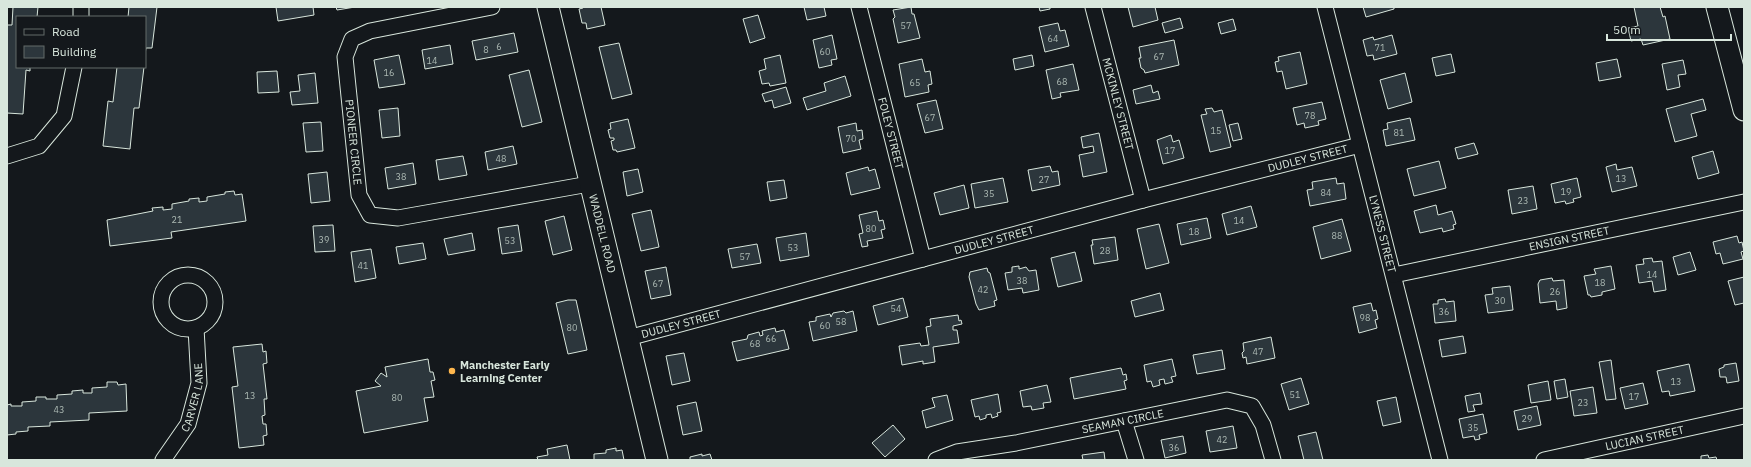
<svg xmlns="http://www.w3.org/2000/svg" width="1751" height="467" viewBox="0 0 1751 467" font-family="'IBM Plex Sans',sans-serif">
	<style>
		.building { fill: #2c363c; stroke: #d8e6dc }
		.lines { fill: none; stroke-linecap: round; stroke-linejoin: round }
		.street-casing { stroke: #d8e6dc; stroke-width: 17 }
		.secondary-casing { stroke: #d8e6dc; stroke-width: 23 }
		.street { stroke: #14181c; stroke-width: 15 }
		.secondary { stroke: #14181c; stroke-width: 21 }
		.poi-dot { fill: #ffb74d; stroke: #14181c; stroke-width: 1.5 }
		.labels { text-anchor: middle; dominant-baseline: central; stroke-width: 3; stroke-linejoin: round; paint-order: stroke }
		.number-label { font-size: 9px; fill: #adbab4 }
		.street-label { font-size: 11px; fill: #d8e6dc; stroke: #14181c }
		.poi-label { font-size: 11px; font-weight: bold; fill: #d8e6dc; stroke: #14181c; text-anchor: start }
	</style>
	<rect width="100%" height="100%" fill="#14181c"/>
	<!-- building -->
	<path class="building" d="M13,7H38L37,17H17V67H30V71L26,70L23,114L7,113V25H12Z
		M129,7H157L152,48H146L145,54V17H128Z
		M276,7H313L314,15L278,21Z
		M336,7H355L337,10Z
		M583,7H601L605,25L587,29L586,23H582L579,9L583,8Z
		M804,7H824L826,16L807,20Z
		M911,7L912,14H914L920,38L898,43L893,19L895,17L893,10Z
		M1039,7H1050V9L1040,11Z
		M1128,7H1155L1158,20L1133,27Z
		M1363,7H1394V9L1366,17Z
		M1634,7H1660L1663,17L1665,16L1670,39L1643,45L1641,39L1631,41L1628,28L1638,26Z
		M758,15L765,38L750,43L743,19Z
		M1180,18L1183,28L1165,33L1162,23Z
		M1233,19L1236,30L1221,34L1218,23Z
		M1058,23L1060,31L1065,30L1069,46L1045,52L1039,27Z
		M514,33L518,52L476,60L472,41Z
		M832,35L837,59L831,60L832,65L819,68L813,40Z
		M1392,35L1397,54L1374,60L1373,55L1367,56L1363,40L1373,37L1374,40Z
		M1174,40L1179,65L1145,73L1144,70L1141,68L1139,58H1141L1139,47Z
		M619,43L632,94L612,99L599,47Z
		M450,45L453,64L425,69L422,50Z
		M1300,52L1307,84L1286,89L1282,71L1277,72L1275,62L1279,61L1278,57Z
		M1451,54L1455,72L1436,76L1432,58Z
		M399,55L405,84L379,88L374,60Z
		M780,55L786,83L770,86L769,83L762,84L759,71L766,69L764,59Z
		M1032,55L1034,66L1015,70L1013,59Z
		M922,59L925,72L930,71L932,84L928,85L929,92L905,97L899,64Z
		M1617,59L1621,77L1599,81L1596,63Z
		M1683,60L1686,74L1678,75L1680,87L1667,90L1662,64Z
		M1073,64L1079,90L1060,93L1061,97L1052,99L1046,70Z
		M117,67H144L139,108H134L130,149L103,146L108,101L113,102Z
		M529,70L542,122L522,127L509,75Z
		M277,71L279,92L258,93L257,72Z
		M315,73L318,103L292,105L290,92L300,91L298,75Z
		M1405,73L1412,102L1388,109L1380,80Z
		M845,76L851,96L807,110L803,98L826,91L824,83Z
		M1151,85L1153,93L1158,91L1160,99L1136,104L1133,90Z
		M786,87L791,103L774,108L772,100L765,102L762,94Z
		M1703,99L1706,110L1691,114L1697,136L1675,142L1666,109Z
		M936,100L943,129L925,133L917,104Z
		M1322,102L1326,119L1318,121L1319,125L1305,128L1304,123L1297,125L1293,108Z
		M398,108L400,136L382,138L379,110Z
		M1212,108L1214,112L1222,110L1231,147L1210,152L1201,115L1207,114L1205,109Z
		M1410,118L1415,140L1386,146L1383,130L1388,129L1387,123Z
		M628,119L635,148L617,152L616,150H613L611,141L614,140V138H610L608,130L611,129L610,123Z
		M321,122L323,151L306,152L303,123Z
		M856,123L857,131L862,130L863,139L859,140L861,149L843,153L838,127Z
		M1238,123L1242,139L1233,141L1229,125Z
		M1099,133L1107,172L1083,177L1079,155L1094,152L1093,146L1083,148L1081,137Z
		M1171,135L1173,142L1179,140L1184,158L1163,164L1157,140Z
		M1474,143L1478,154L1458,159L1455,148Z
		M513,146L517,164L488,170L485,152Z
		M1713,151L1719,173L1698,179L1692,157Z
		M463,156L467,175L439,180L436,160Z
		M1439,161L1446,188L1414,196L1407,169Z
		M413,163L416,184L388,189L385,168Z
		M1616,164L1617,170L1632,167L1637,186L1612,192L1606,167Z
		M1050,166L1052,172L1058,171L1060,185L1032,191L1028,170Z
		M868,167L869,171L875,169L880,188L851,195L846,173Z
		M638,169L643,192L627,196L623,172Z
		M327,172L330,201L311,203L308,174Z
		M1003,178L1008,202L975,208L971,184Z
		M1336,178L1337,184L1344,183L1346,199L1310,206L1307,190L1313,189L1312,182Z
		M1577,178L1581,197L1573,199L1574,202L1566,204L1565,201L1555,203L1551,184Z
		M784,180L787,198L770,201L767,182Z
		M964,185L969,208L940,215L934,193Z
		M1533,186L1537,209L1512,214L1508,190Z
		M234,191L235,195L242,194L246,221L171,232L172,238L110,246L107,220L153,211L152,208L163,207V210L172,209V204L189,201V199L199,198V202L207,201V197L225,194V192Z
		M1436,205L1438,215L1452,211L1456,224L1453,225L1454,229L1443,232L1442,228L1420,233L1414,211Z
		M1251,206L1257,227L1227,235L1222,214Z
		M651,210L659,247L641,251L632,214Z
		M877,211L879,221L883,220L885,229L881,230L883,238L867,241L868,246L862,247L859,234L863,233L859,215Z
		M564,216L572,250L553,255L545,221Z
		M1207,218L1211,238L1181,245L1177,224Z
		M1342,219L1351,251L1321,259L1313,227Z
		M1159,224L1169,263L1146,269L1137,229Z
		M333,225L335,251L315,252L313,226Z
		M518,225L522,251L502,254L498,228Z
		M472,233L475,250L448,255L444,239Z
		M806,233L809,256L780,261L776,238Z
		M1737,236L1739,243L1742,242L1744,251L1741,252L1743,259L1723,264L1720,253L1716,254L1713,242Z
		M1115,237L1118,260L1094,264L1091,245H1093L1092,240Z
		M423,243L426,259L399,264L396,247Z
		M757,244L761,263L732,268L728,249Z
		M371,249L376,278L355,282L351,252Z
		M1075,252L1082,281L1058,287L1051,258Z
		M1690,252L1696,270L1678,275L1673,257Z
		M1652,258L1653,262L1662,261L1666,290L1654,292L1652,281L1639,283L1636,265L1644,264L1643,259Z
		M1019,266V269L1026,267L1029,271L1036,270L1039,290L1023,293L1022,288L1008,290L1005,273L1012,272V267Z
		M1611,266L1615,289L1602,292V295L1591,297L1590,295H1588L1584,276L1596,274L1594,269Z
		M666,267L671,295L651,299L645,271Z
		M987,268L988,272L990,273L997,300L994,301L995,306L979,310L976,304L969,277L970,272Z
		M1744,277V303L1735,305L1728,281Z
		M1552,278L1553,281L1564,280L1567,308L1557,310L1556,301L1540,303L1538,284L1540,280Z
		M1510,286L1513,310L1488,313L1485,295L1493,294L1492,288Z
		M1160,293L1164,310L1135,317L1131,301Z
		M903,298L908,317L878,325L873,306Z
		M1445,299L1446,302L1454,301L1456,321L1435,323L1433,304H1438V300Z
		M568,300H576L587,350L568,354L556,303Z
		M1371,303L1373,311L1376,310L1378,319L1375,320L1377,328L1359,333L1353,307Z
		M844,311L846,313L853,311L857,331L813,341L809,322L816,321V317L830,314L831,317L833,313Z
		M958,315L959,321L961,320L962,324L953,326V330H957L959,343L933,347L935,362L923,364V361L902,365L899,346L920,343L921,346L929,345L926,327L931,326L930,319Z
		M775,328L776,332L784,330L789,349L737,361L732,342L747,339L748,335L759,332L760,336L763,335L762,331Z
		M1463,336L1466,353L1442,357L1439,340Z
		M1271,337L1275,358L1247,364L1246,357L1243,358L1242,353L1244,351L1243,343Z
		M262,344L263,352L266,351L267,363L263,364L267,399H264L265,415L262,416L263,424H266L267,435L263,436L264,445L239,448L232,387L238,386L233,347Z
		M1222,350L1225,369L1197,374L1193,355Z
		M684,353L690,381L672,385L666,356Z
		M428,359L430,372H433L435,380L431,381L434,397L424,398L428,421L364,433L356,391L381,386L375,381L381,373L387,377L385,367Z
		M1172,359L1176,376L1171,377L1173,382L1165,384L1164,379L1159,380L1160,385L1153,387L1151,381L1147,382L1144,365Z
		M1611,360L1616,399L1606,400L1599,362Z
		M1736,363L1739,381L1727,383L1726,377H1720L1719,369L1724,367V365Z
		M1689,364L1695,391L1670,396L1669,391L1662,392L1657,371Z
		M1121,368L1123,375L1126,374L1127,380L1124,381L1126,389L1074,399L1070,378Z
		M1301,378L1309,404L1289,410L1281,384Z
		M1565,379L1568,397L1557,399L1554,381Z
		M1548,381L1551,400L1531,403L1528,385Z
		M107,382H117L118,385L126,384L127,411L89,413V420L50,422V426L28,427V431L16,432V434L7,435V405L11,404V406H22V402L36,401V397H46V399H57V395L72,394V391L83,390V393H92V388L107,387Z
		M1643,383L1648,404L1625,409L1620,388Z
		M1047,385L1051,402L1043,403L1044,408L1032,410L1031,406L1023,407L1020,391Z
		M1593,387L1597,413L1574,416L1570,391Z
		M1480,393L1482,404L1473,405L1475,411L1468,412L1465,396Z
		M998,394L1001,412L997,413L998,416L992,418L991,414L986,415V418L980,420L979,416L975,417L971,400Z
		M947,395L953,420L926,428L922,411L935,407L932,398Z
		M1396,397L1401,422L1383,426L1377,401Z
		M696,402L702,431L683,435L677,406Z
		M1537,406L1541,425L1518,430L1514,411Z
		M1483,414L1487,433L1479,435L1480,439L1475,440L1474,436L1463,438L1459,419Z
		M893,425L905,439L885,457L872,443Z
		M1233,426L1237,448L1210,452L1206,431Z
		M1316,432L1323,460H1304L1298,436Z
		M1183,436L1186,453L1165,458L1161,440Z
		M567,445L570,460H538L537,457L548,455L547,449Z
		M616,448V451L622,450L624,460H594V454L606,453V450Z
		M1104,452L1105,460H1083L1082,455Z
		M702,454V456L710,454L712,460H690V457Z
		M1708,455L1709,458L1716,457L1717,460H1701V456Z"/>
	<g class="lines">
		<defs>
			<g id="street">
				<path d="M81,7V17"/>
				<path id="s1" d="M492,7L370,31L352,39L345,57L359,195L370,215L398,218L589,184"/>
				<path id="s2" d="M859,7L923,259"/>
				<path id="s3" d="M1093,7L1143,200"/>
				<path id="s4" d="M1325,7L1440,460"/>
				<path d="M7,156L39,146L64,116L74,67"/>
				<circle cx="188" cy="302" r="27"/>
				<path id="s5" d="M1394,275L1744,202"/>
				<path id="s6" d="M628,338L1143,200L1360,145"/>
				<path d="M1124,421L1136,460"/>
				<path id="s7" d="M163,460L188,424L199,383L196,328"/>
				<path id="s8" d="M936,460L957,452L1016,443L1227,400L1252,406L1263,425L1273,460"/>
				<path id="s9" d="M1544,460L1744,416"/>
			</g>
			<g id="secondary">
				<path id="s10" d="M548,7C583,158 622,309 657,460"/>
				<path d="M1717,7L1744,110"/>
			</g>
		</defs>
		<!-- street casing -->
		<use href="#street" class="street-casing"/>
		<!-- secondary casing -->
		<use href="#secondary" class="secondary-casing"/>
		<!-- street -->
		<use href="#street" class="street"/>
		<!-- secondary -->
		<use href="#secondary" class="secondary"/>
	</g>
	<!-- markers -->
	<circle class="poi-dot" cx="452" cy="371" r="4"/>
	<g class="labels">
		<!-- number labels -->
		<g class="number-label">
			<text x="906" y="25">57</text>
			<text x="1053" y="38">64</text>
			<text x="499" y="46">6</text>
			<text x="1380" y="47">71</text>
			<text x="486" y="49">8</text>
			<text x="825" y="51">60</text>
			<text x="1159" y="56">67</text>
			<text x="432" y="60">14</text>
			<text x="389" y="72">16</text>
			<text x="1062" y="81">68</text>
			<text x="915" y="82">65</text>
			<text x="1310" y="115">78</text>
			<text x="930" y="117">67</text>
			<text x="1216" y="130">15</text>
			<text x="1399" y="132">81</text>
			<text x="851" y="138">70</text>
			<text x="1170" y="150">17</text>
			<text x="501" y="158">48</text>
			<text x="401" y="176">38</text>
			<text x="1621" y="178">13</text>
			<text x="1044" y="179">27</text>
			<text x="1566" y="191">19</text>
			<text x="1326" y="192">84</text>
			<text x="989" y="193">35</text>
			<text x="1523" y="200">23</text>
			<text x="177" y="219">21</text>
			<text x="1239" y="220">14</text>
			<text x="871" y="228">80</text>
			<text x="1194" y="231">18</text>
			<text x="1337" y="235">88</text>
			<text x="324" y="239">39</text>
			<text x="510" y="240">53</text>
			<text x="793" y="247">53</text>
			<text x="1105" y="250">28</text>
			<text x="745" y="256">57</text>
			<text x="363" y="265">41</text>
			<text x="1652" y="274">14</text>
			<text x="1022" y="280">38</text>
			<text x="1600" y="282">18</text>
			<text x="658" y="283">67</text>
			<text x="983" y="289">42</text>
			<text x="1555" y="291">26</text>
			<text x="1500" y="300">30</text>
			<text x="896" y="308">54</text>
			<text x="1444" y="311">36</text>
			<text x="1365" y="317">98</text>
			<text x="841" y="321">58</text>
			<text x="825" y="325">60</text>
			<text x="572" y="327">80</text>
			<text x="771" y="338">66</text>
			<text x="755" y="343">68</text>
			<text x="1258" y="351">47</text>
			<text x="1676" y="381">13</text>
			<text x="1295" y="394">51</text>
			<text x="250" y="395">13</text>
			<text x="1634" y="396">17</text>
			<text x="397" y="397">80</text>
			<text x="1583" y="402">23</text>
			<text x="59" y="409">43</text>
			<text x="1527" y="418">29</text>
			<text x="1473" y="427">35</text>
			<text x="1222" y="439">42</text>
			<text x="1174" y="447">36</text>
		</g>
		<!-- street labels -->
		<g class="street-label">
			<text stroke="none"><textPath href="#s3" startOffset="100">MCKINLEY STREET</textPath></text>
			<text stroke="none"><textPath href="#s2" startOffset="130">FOLEY STREET</textPath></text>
			<text stroke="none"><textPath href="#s1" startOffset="249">PIONEER CIRCLE</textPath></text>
			<text stroke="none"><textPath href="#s6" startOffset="703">DUDLEY STREET</textPath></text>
			<text stroke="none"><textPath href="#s4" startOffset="234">LYNESS STREET</textPath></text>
			<text stroke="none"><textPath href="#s10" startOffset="233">WADDELL ROAD</textPath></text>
			<text stroke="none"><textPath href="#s5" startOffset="179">ENSIGN STREET</textPath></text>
			<text stroke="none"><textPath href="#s6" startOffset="379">DUDLEY STREET</textPath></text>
			<text stroke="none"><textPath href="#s6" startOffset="55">DUDLEY STREET</textPath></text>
			<text stroke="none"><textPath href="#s7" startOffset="71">CARVER LANE</textPath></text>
			<text stroke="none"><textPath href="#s8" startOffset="191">SEAMAN CIRCLE</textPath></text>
			<text stroke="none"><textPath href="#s9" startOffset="103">LUCIAN STREET</textPath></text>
		</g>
		<!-- poi labels -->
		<g class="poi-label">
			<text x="460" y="365">Manchester Early<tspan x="460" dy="13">Learning Center</tspan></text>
		</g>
	</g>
	<!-- border -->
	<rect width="1751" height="467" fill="none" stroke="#d8e6dc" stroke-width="16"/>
	<!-- legend -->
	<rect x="16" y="16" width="130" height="52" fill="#14181c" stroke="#626a69"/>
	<rect x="24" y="29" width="20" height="6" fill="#14181c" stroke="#626a69"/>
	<text x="52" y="36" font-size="12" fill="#d8e6dc">Road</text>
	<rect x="24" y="46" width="20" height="12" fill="#2c363c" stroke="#626a69"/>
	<text x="52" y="56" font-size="12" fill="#d8e6dc">Building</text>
	<!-- scale -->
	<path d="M1607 34v6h124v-6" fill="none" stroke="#d8e6dc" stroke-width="2"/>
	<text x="1613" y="34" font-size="12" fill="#d8e6dc" stroke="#14181c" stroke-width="3" paint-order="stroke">50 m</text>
</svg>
